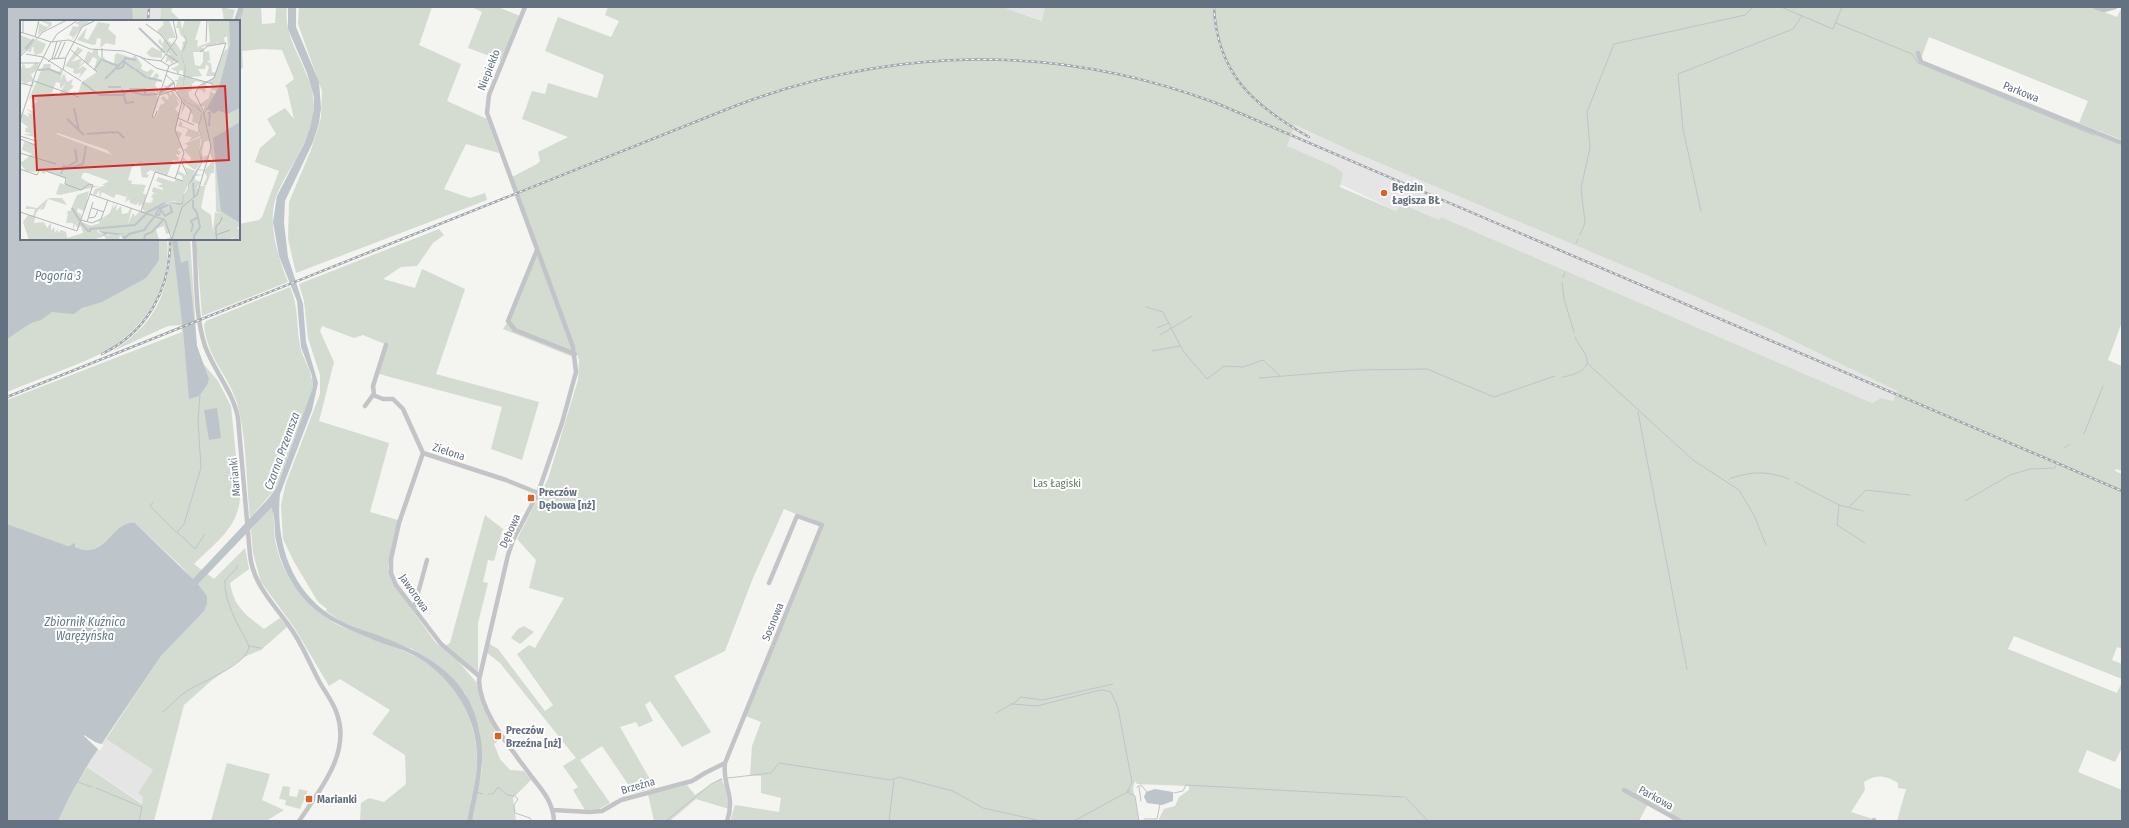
<svg xmlns="http://www.w3.org/2000/svg" width="2129" height="828" viewBox="0 0 2129 828" font-family="'Fira Sans Condensed',sans-serif">
	<style>
		.built { fill: #e4e5e4 }
		.green { fill: #d4dbd1; fill-rule: evenodd }
		.water { fill: #bdc5cb }
		.pier { fill: #f4f4f0 }
		.lines { fill: none; stroke-linecap: round; stroke-linejoin: round }
		.stream { stroke: #bdc5cb; stroke-width: 1 }
		.minor { stroke: #c2c4c8; stroke-width: 4.5 }
		.rail-casing { stroke: #a2a7ac; stroke-width: 2.5 }
		.rail { stroke: #fff; stroke-width: 1; stroke-dasharray: 3; stroke-linecap: butt }
		.poi-dot { fill: #dc6128; stroke: #fff; stroke-width: 1.5 }
		.labels { text-anchor: middle; dominant-baseline: central; stroke-width: 4; stroke-linejoin: round; paint-order: stroke }
		.street-label { font-size: 11px; fill: #647180; stroke: #fff }
		.poi-label { font-size: 11px; font-weight: bold; fill: #647180; stroke: #fff; text-anchor: start }
		.park-label { font-size: 11px; fill: #657762; stroke: #fff }
		.water-label { font-size: 12px; font-style: italic; fill: #647985; stroke: #fff }
		.inset-river { fill: none; stroke: #bdc5cb; stroke-width: 2 }
		.inset-road { fill: none; stroke: #b1b8bc; stroke-width: 1 }
		.view { fill: #d62828; fill-opacity: 0.15; stroke: #d62828; stroke-width: 2 }
		.inset-edge { fill: none; stroke: #647180; stroke-width: 2 }
	</style>
	<rect width="100%" height="100%" fill="#f4f4f0"/>
	<!-- built -->
	<path class="built" d="M147,7H161L160,21H147Z
		M1003,7H1045L1043,21Z
		M1295,125L1358,154L1660,281L1771,330L1897,391L1893,401L1881,398L1872,403L1441,217L1439,220L1402,204L1396,211L1340,184L1343,173L1287,146Z
		M89,728L153,770L138,793L143,797L142,803L71,756Z"/>
	<!-- green -->
	<path class="green" d="M7,7H147V21H21V239H167C171,278 154,314 124,338C118,342 113,348 106,351C75,367 40,378 7,392Z
		M161,7H173L171,11L181,21H160Z
		M221,7L235,10L232,21H224L222,8H219Z
		M243,7H261L262,24L275,23L276,7H287C282,43 315,72 314,108C313,125 305,142 297,157C290,170 281,183 276,197C267,224 278,257 288,282L202,316L196,239H239V224L259,220L262,217L279,171L255,162L260,148L276,134L267,119L285,108L294,119L287,88L285,86L294,79L282,50L263,49L242,51L243,68L239,70L238,21Z
		M299,7H432L419,45L461,64L447,101L487,119L499,153L466,144L444,189L470,198L485,193L487,200L296,273L288,239L289,202L311,150L321,118L322,91L298,24Z
		M472,7H498L520,16L501,60L468,48L482,12Z
		M608,7H1003L1042,21L1045,7H2091L2117,17L2122,7V140L2079,123L2088,101L1929,37L1919,64L2122,144V322L2108,360L2122,366V471L2116,469L2115,471L2122,474V649L2117,647L2112,660L2122,664V679L2014,636L2008,649L2117,693L2122,682V748L2115,762L2087,750L2078,772L2122,790V821H1897L1906,789L1898,788V783C1885,775 1877,774 1864,782L1865,790L1851,812L1876,820L1890,821H1684L1649,802L1639,821H1158L1164,809L1175,806L1179,797L1189,790V786L1137,784L1135,781L1133,788L1139,821H730L735,805L779,812L781,798L761,793V776L750,775L752,746L761,722L746,716L824,526L784,509L753,578L725,651L674,676L711,732L682,747L650,701L645,705L653,721L639,727L636,722L620,727L655,788L634,793L602,746L580,760L610,803L599,809L585,810L573,790L578,787L563,766L576,758L500,663L486,652L488,643L498,649L545,711L553,705L517,654L529,645L535,648L564,598L529,588L536,560L517,539L548,479L578,380L579,360L512,177L537,164L540,161L538,152L568,137L522,119L532,91L545,94L548,83L597,98L604,75L545,51L558,17L611,37L619,21L605,15ZM1295,125L1358,154L1660,281L1771,330L1897,391L1893,401L1881,398L1872,403L1441,217L1439,220L1402,204L1396,211L1340,187L1343,173L1335,167L1287,146Z
		M439,229L444,235L433,243L417,266L401,267L383,279L415,288L422,269L465,289L436,374L539,402L522,460L491,449L502,407L379,374L387,345L363,335L354,338L322,326L320,331L334,362L319,421L389,443L370,512L398,520L388,568L394,585L436,643L458,661L477,683L483,705L501,738L494,744L500,759L510,770L524,771L531,780L513,798L516,821H471L482,769V755L479,729L465,693L412,649L342,622L326,611L327,609L318,602L293,560L283,539L281,505L286,483L320,394V375L308,338L304,301L299,284Z
		M171,239H190L197,346L201,361L218,381L231,406L240,497C239,527 214,544 194,564L214,579L245,548L249,569L230,583C234,607 246,615 264,629L280,618L287,627L261,650L246,656L212,680L184,705L154,821H58L70,796L87,767L142,804L143,797L138,793L153,770L106,739L161,656L204,610L207,604V596L181,566L135,523C128,527 120,529 115,533C104,542 85,562 73,544L68,546L7,524V400L182,332L181,325L168,326L113,351C121,345 130,339 137,332C163,309 171,272 171,239Z
		M537,255L573,352V357L503,329L509,320Z
		M290,287C299,307 296,325 300,346C303,360 313,372 313,388L277,487L250,518C246,481 247,438 237,403C228,374 208,360 204,325L206,321Z
		M269,509H273C274,519 274,529 275,540C281,575 306,607 338,625C364,636 392,645 417,657C456,677 478,721 477,764C476,783 470,803 467,821H360L361,803L369,798L384,802L406,784L405,755L372,734L390,710L340,679L329,686L294,627L261,582L253,553L251,529Z
		M485,515L503,529L494,561L488,560L483,582L488,583L478,623V672L473,670L445,646L450,643Z
		M524,626L534,632L520,644L511,638L518,629Z
		M227,763L270,774L262,800L284,810L266,821H211Z
		M721,778L725,787L729,809L696,799L670,821H654L648,794L687,785L695,795Z
		M283,786L290,787L289,796L297,797L299,789L308,791L300,809L285,805L286,800L279,799Z"/>
	<!-- water -->
	<path class="water" d="M7,7H132L133,21H21V239H159V260L146,278L102,302L82,308L74,314L52,312L41,320L31,323L7,339Z
		M288,7H296V27L319,82L321,108L319,123L313,142L285,201L284,223L288,257L303,304L306,342L318,383L312,410L280,494C275,543 292,594 337,619C350,626 366,631 380,636C432,656 473,679 481,740C485,767 477,794 472,821H467C470,803 476,783 477,764C479,721 456,681 419,658C406,650 389,646 374,640C351,630 327,622 309,604C292,587 280,564 276,540C274,532 276,514 271,508L198,584L207,596V604L204,611L161,656L90,761L70,796L58,821H7V524L68,546L75,543V547C105,562 112,520 135,523L193,579L268,499L277,487L313,387L312,376L301,347L297,301L279,256L273,222L277,196L304,144L310,128L314,109V97L307,73L288,29Z
		M172,239H177L181,263L188,260L197,346L209,379L207,385L199,396L189,399L183,329Z
		M217,408L221,438L209,440L204,410Z
		M1155,789L1173,792V801L1162,805L1147,803L1144,797L1146,792Z"/>
	<!-- pier -->
	<path class="pier" d="M84,735L95,742L104,745L100,751L84,736Z"/>
	<g class="lines">
		<!-- stream -->
		<path class="stream" d="M1781,7L1833,29L1842,7
			M240,19L243,9
			M1836,23L1912,54L1918,63L2094,135
			M1701,211L1683,129L1678,74L1793,29L1802,16
			M1580,235L1585,223L1581,188L1590,148L1587,112L1614,44L1745,15L1753,7
			M1576,243L1578,239
			M1563,278L1565,272
			M1562,282L1564,299L1574,332
			M1146,307L1163,312L1183,351L1207,379L1224,366L1243,367L1263,360L1280,376
			M1157,328L1169,323
			M1160,335L1192,316
			M1152,351L1180,346
			M1587,363L1693,460L1739,490L1754,515L1766,545
			M1562,377C1570,376 1590,371 1587,359C1585,352 1578,344 1575,337
			M1259,378L1359,370L1427,369L1494,397L1555,376
			M200,395L198,421L201,468L184,524L177,532L195,549L205,534
			M1638,412L1687,669
			M2084,434L2103,386
			M2064,448L2070,444
			M1729,480L1731,478C1754,471 1767,471 1789,479
			M1795,482L1839,505L1863,511
			M1965,501L2010,475L2030,469L2055,468L2056,465
			M153,502L150,506L176,532
			M1839,505L1837,525L1865,543
			M1849,507L1866,490L1910,495
			M249,646L261,648
			M1012,704L1037,706L1092,692L1102,690L1111,692L1118,708L1132,782L1127,792L1135,796L1139,821
			M163,712C171,705 178,697 187,691C200,682 248,665 249,646C239,626 224,603 225,580L237,568V565
			M996,713L1017,701L1020,697L1043,700L1113,684
			M728,778L771,773L779,763L891,780L899,777L953,791L983,808L1041,821
			M78,782L92,787
			M1137,787L1141,785L1147,792
			M1139,787L1141,801
			M96,788L142,807L139,821
			M476,792L483,794
			M1174,793L1183,791L1186,785L1403,797
			M488,794H493L498,787L507,795L515,796L518,799L514,805L515,813L530,818L532,821
			M1405,797L1428,821
			M1144,819H1157L1160,804
			M666,821L711,784L722,779
			M889,821L894,780
			M1074,821L1131,790"/>
		<!-- minor -->
		<path class="minor" d="M525,7L489,95L487,113L573,347L576,372L562,423L538,493L513,540L508,555L479,680C480,714 512,749 531,776C543,791 553,802 554,821
			M2095,7L2104,10L2115,7
			M236,21L241,7
			M1918,53L1921,62L2122,143
			M194,239C197,274 194,312 205,346C214,371 233,391 238,418L250,555C253,583 271,601 287,623C301,641 308,660 318,679C324,691 333,701 337,714C351,753 320,790 299,821
			M537,250L508,321L515,330L575,354
			M374,395L373,386L386,345
			M365,406L373,395L383,399H393L403,409L423,453L506,480L538,493
			M423,453L399,523L391,559V573L396,585L441,644L479,676
			M414,608L427,560
			M1624,790L1680,821
			M553,810L589,812L602,811L621,800L692,781L705,773L725,763
			M727,821C736,796 722,786 725,763L822,525L797,516L769,583
			M1874,821V820"/>
		<defs>
			<path id="rail" d="M1214,7C1217,74 1254,106 1309,137
				M148,21L149,7
				M102,354C147,332 171,289 170,239
				M7,397L735,106C893,46 1057,43 1216,103L2122,491"/>
		</defs>
		<!-- rail casing -->
		<use href="#rail" class="rail-casing"/>
		<!-- rail -->
		<use href="#rail" class="rail"/>
	</g>
	<!-- markers -->
	<g class="poi-dot">
		<circle cx="1384" cy="193" r="4"/>
		<rect x="527" y="494" width="8" height="8" rx="2"/>
		<rect x="494" y="732" width="8" height="8" rx="2"/>
		<rect x="305" y="795" width="8" height="8" rx="2"/>
	</g>
	<g class="labels">
		<!-- street labels -->
		<g class="street-label">
			<text transform="translate(489 70) rotate(-68)">Niepiekło</text>
			<text transform="translate(2021 92) rotate(22)">Parkowa</text>
			<text transform="translate(449 452) rotate(18)">Zielona</text>
			<text transform="translate(235 477) rotate(-95)">Marianki</text>
			<text transform="translate(510 531) rotate(-66)">Dębowa</text>
			<text transform="translate(414 593) rotate(55)">Jaworowa</text>
			<text transform="translate(773 622) rotate(-68)">Sosnowa</text>
			<text transform="translate(638 786) rotate(-16)">Brzeźna</text>
			<text transform="translate(1656 798) rotate(29)">Parkowa</text>
		</g>
		<!-- poi labels -->
		<g class="poi-label">
			<text x="1392" y="187">Będzin<tspan x="1392" dy="13">Łagisza BŁ</tspan></text>
			<text x="539" y="492">Preczów<tspan x="539" dy="13">Dębowa [nż]</tspan></text>
			<text x="506" y="730">Preczów<tspan x="506" dy="13">Brzeźna [nż]</tspan></text>
			<text x="317" y="799">Marianki</text>
		</g>
		<!-- park labels -->
		<g class="park-label">
			<text x="1057" y="483">Las Łagiski</text>
		</g>
		<!-- water labels -->
		<g class="water-label">
			<text x="58" y="276">Pogoria 3</text>
			<text transform="translate(282 451) rotate(-70)">Czarna Przemsza</text>
			<text x="85" y="622">Zbiornik Kuźnica<tspan x="85" dy="14">Warężyńska</tspan></text>
		</g>
	</g>
	<!-- overview -->
	<g transform="translate(20 20)">
		<rect width="220" height="220" fill="#f4f4f0"/>
		<path d="M19,0L31,2L32,5L18,15L19,5L16,2L27,7L29,5ZM63,0L72,3L63,6L51,21L53,17L49,15L53,6L58,7L59,5L55,3ZM149,0L156,18H149L148,21L152,24L155,22L161,31L163,25L162,23L166,20L160,14L159,8H156L158,0H160L162,9L165,0H181L175,20H178L177,27L190,22L188,0H209L211,4L210,24L199,67L197,72L192,69L191,72L196,74L187,87L195,93L198,91L208,94L220,88V206L217,208L220,210V218L215,220H210L217,216L207,220H142L152,217L151,213L146,214L144,206L136,209L139,220H103L100,215L99,220H86L84,215L105,214L137,189L152,183L162,184L164,175L183,141L180,132L183,121L179,107L181,98L188,90L184,92V86H180L184,94L182,96L180,90L176,87L181,93L178,106L180,116L168,122L172,117L165,116L168,109L158,106L160,101L162,102V106L178,112V104L172,102L173,96L166,84L161,95L163,82L157,73L158,68L155,69L157,62L154,60H158L159,56L163,57V51L160,50L158,55L156,51L151,49L159,45L156,40L151,44L150,40L145,43L147,36L151,35L147,32H142V38L131,37L126,33L132,27L140,31L143,27L138,22L140,18L142,24L145,19L137,11L144,4L142,2ZM207,16L208,28L203,32L196,53L192,52L191,43L187,42L190,40L189,31L185,32L182,27L196,24V22L197,24L205,23L204,18ZM173,32H183V42L180,46L175,45ZM186,44L189,47L186,56H195L188,62L192,64L189,78L179,85L170,78L168,72L172,70V64L176,61L184,63L177,70L180,69L185,73L187,62L172,59L171,57L182,56L178,49H185ZM190,120V134L193,140L185,150L179,149L184,139L186,144L189,140L188,135L183,137L182,132L184,122ZM195,137L196,191L200,194L195,192L193,212L191,195L181,188L185,168L191,153H194ZM178,150L184,151L187,157L183,165L186,166H180L179,169L177,168L181,162L175,160V156L183,155L176,154ZM78,2L90,4L88,9L96,16L95,25L86,23L80,28L81,19L77,18L76,24L73,25L57,20L67,7L64,18L68,20ZM0,15L13,20L0,36ZM17,20L26,24L22,33L15,35L13,29L15,28L12,27L11,32L6,31ZM58,27L63,30L51,42L60,39L62,40L59,46L64,41L68,31L72,33L74,29H78V35L82,39L84,37L85,40L94,44L95,35L97,33L112,38L115,35L122,45L121,49L127,52L131,49L134,51L130,57H133L136,53L139,55L135,65L139,71L146,69L143,65L147,66L153,61L154,63L146,69L151,76L152,70L162,84L156,79L159,84L155,89L160,94L155,110L162,113L159,120L162,127L157,130L161,132L159,135L155,134L159,138L158,141L153,140L147,156L130,150L126,154L129,155L127,158L122,157L120,145L115,143L114,147H112L108,160L112,161L111,164L126,165L123,173L126,175L124,182L131,183L130,179L132,183L133,178L131,177L134,173L139,174L132,172L133,167L143,170V168L137,166L143,164L136,161L138,157L154,162L156,159L163,161L162,156L157,154L159,151L165,155L167,153L165,147L175,151L163,175L162,183L153,181L137,188L105,214H85L78,210L77,212L84,214L76,219L9,220L3,202L8,195L13,196L15,189H6V186L17,188L26,180L29,178H42L47,185L28,179L24,189L20,190L22,186L16,193L14,203L24,202L27,208L31,203V211L34,207L35,213L38,209V213L41,210L46,212L47,218L63,213L61,206L57,207L55,204L53,210V203H46L48,194L45,193H48L47,191H50L57,175L69,171L65,189L63,191L58,188L57,192L61,194L62,202L71,206L80,203L78,201L90,193L94,182L93,189L97,183L96,191L101,186L102,194L108,193L110,188L112,189L108,204L113,193L115,196L120,191H125L122,189L124,184L118,186L119,182L116,185L110,183L109,179L105,183L108,172L106,177L96,174L94,178L82,172L80,177L79,170L76,175L73,174L75,169L86,165H82L89,161L67,153H63L61,158L74,166H80L40,175L36,174L40,163L45,165L47,159L25,151V154L22,153L19,149L17,152L6,151L0,143V140L2,142L12,134L2,130L4,122L15,124L17,118L3,114H12L6,112L5,109L8,107L0,101V95L3,93L0,92L9,97L8,93L13,94L6,89L15,92L11,86L18,81L10,78L9,80L8,81L24,44H31L30,49L39,53L40,49L43,50L40,61L44,53L47,62L53,59L51,65L54,66L48,72L52,74L55,71L54,74L57,76L62,62L77,52L74,50L77,39L73,37L68,45L65,42L56,51L63,46L67,49L58,59L61,53L55,54L53,52L54,49L45,46ZM36,62L40,63V69L46,63L39,74L32,73ZM135,71L140,74L146,72L149,78L147,80L144,76L141,78L145,83L140,85L136,98L132,97L138,79ZM38,113L87,130L92,135L36,114ZM16,42L19,45L16,51L11,54L14,62L13,66L11,61L5,64L1,61V65L0,46L2,48V44L5,45V48H10ZM181,117L179,133L182,141L175,150L162,141L163,137L169,143L171,138L163,129H166L168,125L164,124Z" fill="#d4dbd1" fill-rule="evenodd"/>
		<path d="M166,0L163,13L166,18L167,21L165,28L161,34L165,45L166,48L162,76L166,82L176,86L179,88L181,91L182,96L199,67L210,24L209,0H220V88L208,94L198,91L194,94L188,89L182,97L179,107L183,121L180,132L183,141L173,160L169,165L168,171L164,175L163,184L159,185L152,183L137,189L105,214L96,215L87,214L77,219L64,220L77,219L84,214L78,211L105,214L137,188L152,182L162,183L163,175L168,171V165L172,157L181,143L179,132L182,121L178,107L181,93L176,87L165,82L162,76L165,47L161,35L166,21L163,12ZM220,102V203L201,191L193,118Z" fill="#bdc5cb"/>
		<path class="inset-river" d="M119,8L145,33M5,29L14,19M146,34L158,42M83,40L98,46M97,49L103,47L105,38L116,40M115,49L127,58M18,50L29,49L41,54M128,58L142,61M85,59L103,41L114,49M62,62L79,75M88,67H101M102,69L106,83L114,82M109,69H125V74M140,73L154,63M103,74L109,71L124,75L138,74M79,75H103M54,88L59,111M188,93H190L189,106M47,99L64,115M92,113L98,112L104,118M67,114L94,112M47,147L57,141L55,129M41,154L44,146L50,148L63,144L66,126M173,163L174,177M173,180V187L177,193L180,207L174,216V220M52,188L60,201M126,193L145,183M135,195H139L141,190L145,196L150,193L152,192L150,185M135,195L139,189L148,185M61,203L69,212M70,212V209L115,205L126,194M171,212L173,205L171,201L177,198M103,216L105,218L109,214L124,210L134,197M124,220L125,215L132,212L143,200"/>
		<path class="inset-road" d="M126,4L141,15L157,36M0,12L13,16M3,13V0M13,16L31,22L49,20L70,29L104,31L126,39L141,41L149,46M15,17L19,0M32,22L37,14L58,0M186,22L187,0M51,30L77,52M6,34L23,37L61,61M119,36L136,48L193,64M0,37L23,12L47,0M38,38L45,22M32,39L37,21M34,39L41,22M141,41L157,18L153,0M28,42L31,39L45,38M0,43H20M43,50L46,37L62,7L76,0M74,50L82,39V28M146,55L154,62L155,70L162,81L155,110L164,133L155,159M14,61L59,77M0,63L13,66M140,75L155,70M162,82L171,90L168,101M137,91L135,97H132L149,46L157,42M158,98L174,105M0,101L16,52L31,22M0,116L16,121M0,119L15,125M0,133L36,144M162,143L167,154M0,149L17,155L20,149L46,158L45,164L61,170L69,164L73,165L57,211L0,192M70,174L145,200L152,220M72,188L84,192M121,191L135,152L163,161M69,198L75,197L78,190M61,200L72,203L81,199L88,180M67,202L73,182M196,215V206L200,203L202,197M152,219L162,187L177,175L191,127L183,90L175,74L179,66L194,58L206,23L188,26L180,32M197,220L196,215L210,210"/>
		<path class="view" d="M205,66L209,140L17,150L13,76Z"/>
		<rect width="220" height="220" class="inset-edge"/>
	</g>
	<!-- border -->
	<rect width="2129" height="828" fill="none" stroke="#647180" stroke-width="16"/>
</svg>
